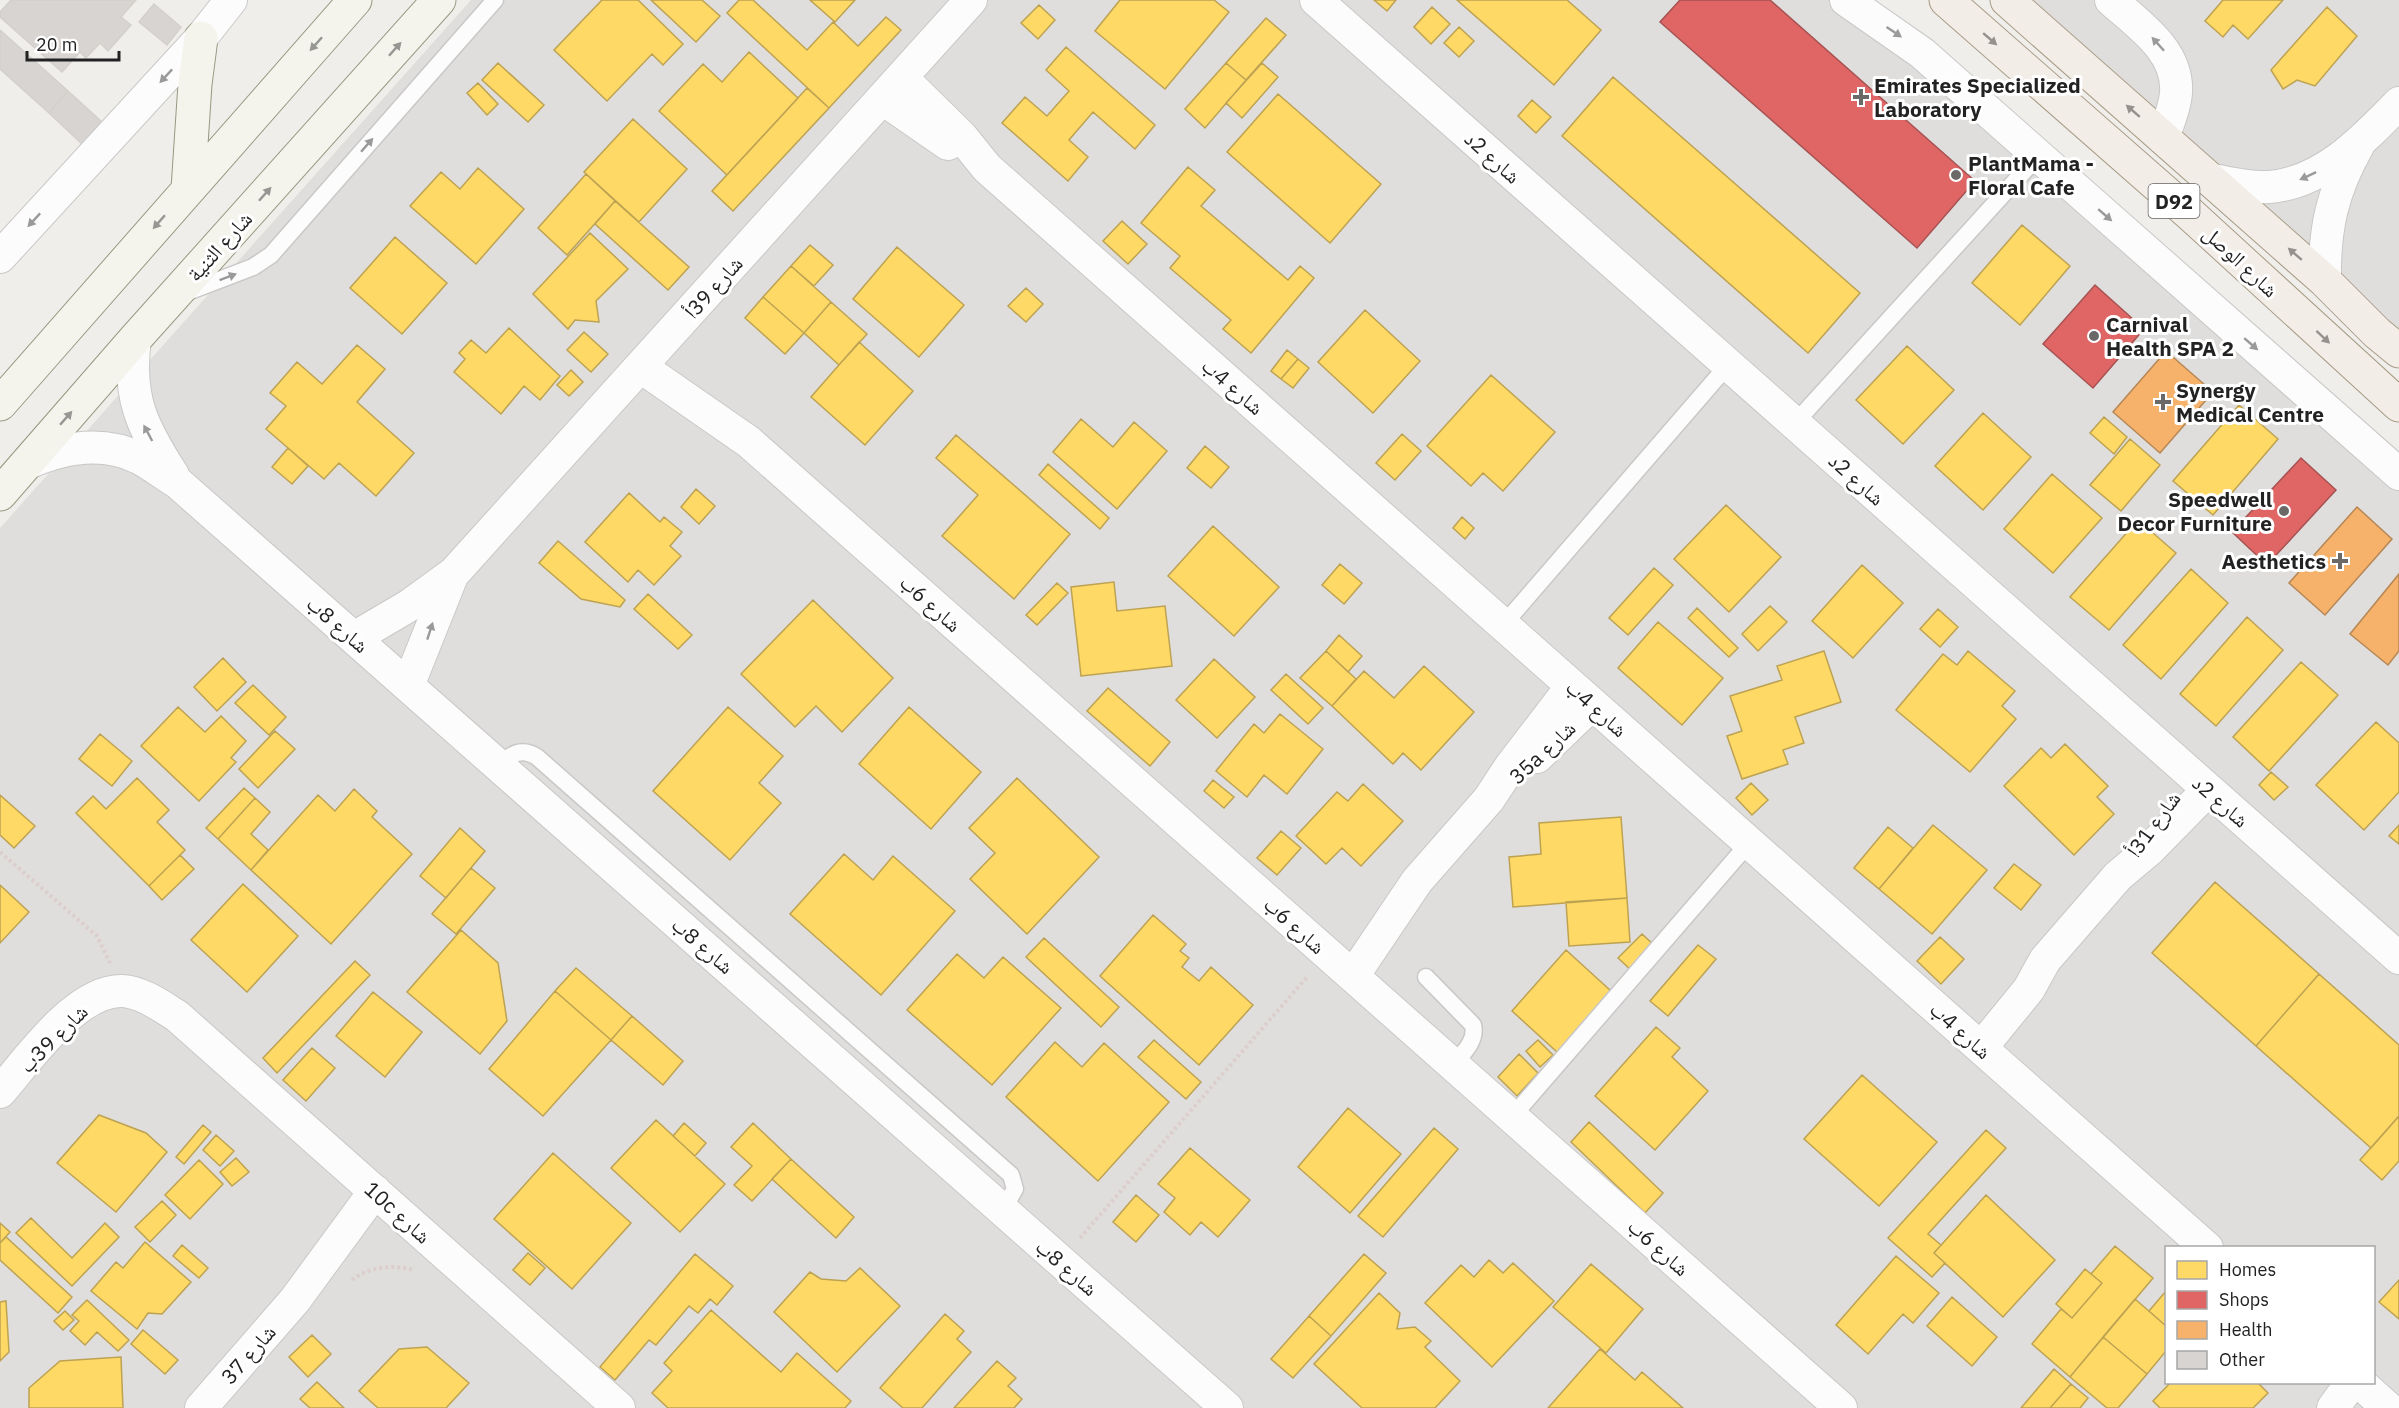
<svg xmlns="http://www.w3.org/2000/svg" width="2399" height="1408" viewBox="0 0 2399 1408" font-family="'IBM Plex Sans','Noto Naskh Arabic',sans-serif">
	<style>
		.residential { fill: #dfdedc; fill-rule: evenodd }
		.homes { fill: #ffd966; stroke: #bda252; stroke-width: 1.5 }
		.shops { fill: #e06666; stroke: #a75252; stroke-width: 1.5 }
		.health { fill: #f6b26b; stroke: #b68755; stroke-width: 1.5 }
		.building { fill: #d7d4d2; stroke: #d3d0cc; stroke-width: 1.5 }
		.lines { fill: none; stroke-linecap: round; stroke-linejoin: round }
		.service-casing { stroke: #c9c8c7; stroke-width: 19 }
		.minor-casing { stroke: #c9c8c7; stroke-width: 34 }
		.secondary-casing { stroke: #999a82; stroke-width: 35 }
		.primary-casing { stroke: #a79c86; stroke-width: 35 }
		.path { stroke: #dccecd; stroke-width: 4; stroke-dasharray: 3 3; stroke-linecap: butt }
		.service { stroke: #fdfcfc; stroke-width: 16 }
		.minor { stroke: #fdfcfc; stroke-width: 32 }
		.secondary { stroke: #f4f4ed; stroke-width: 33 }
		.primary { stroke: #f3ede7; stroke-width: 33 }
		.oneway { fill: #9a9a9a }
		.oneway2 { fill: #95928e }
		.oneway3 { fill: #969692 }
		.poi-dot { fill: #6a6968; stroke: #fff; stroke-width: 2 }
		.labels { text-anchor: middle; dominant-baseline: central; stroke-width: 6; stroke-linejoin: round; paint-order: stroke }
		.shield { fill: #fff; stroke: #646464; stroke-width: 1.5 }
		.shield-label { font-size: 20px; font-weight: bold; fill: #222 }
		.poi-label { font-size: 21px; font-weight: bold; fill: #222; stroke: #fff; text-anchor: start }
		.street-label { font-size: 21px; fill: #222; stroke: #fff }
	</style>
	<rect width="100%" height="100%" fill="#f0eeeb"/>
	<!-- residential -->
	<path class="residential" d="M471,0H1839L2399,490V1408H0V528ZM2166,1248H2374V1382H2166Z
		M1992,0H2399V359Z"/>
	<!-- homes -->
	<path class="homes" d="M602,0H638L683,44L663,65L652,54L607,101L554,50Z
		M651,0H702L720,16L696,42Z
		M739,0H753L807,50L833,22L858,46L886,17L901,30L829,108L727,13Z
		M810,0H855L835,22Z
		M1120,0H1214L1229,12L1165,89L1095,31Z
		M1374,0H1396L1387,11Z
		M1457,0H1567L1601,30L1554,85Z
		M2223,0H2283L2248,39L2233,25L2223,37L2205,21Z
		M1039,5L1055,20L1038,39L1021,23Z
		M1432,7L1450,24L1431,44L1414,27Z
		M2327,7L2357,36L2315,86L2297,80L2283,89L2271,70Z
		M1266,18L1286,35L1246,80L1226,63Z
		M1459,27L1474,41L1459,57L1444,43Z
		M1066,47L1155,125L1135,149L1093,112L1069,140L1088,157L1068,181L1002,123L1025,97L1047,116L1069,91L1046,70Z
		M749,52L798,98L727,175L659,111L703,64L722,82Z
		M498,63L544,105L528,122L482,80Z
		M1226,63L1246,80L1205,128L1185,109Z
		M1262,63L1278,77L1242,118L1226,103Z
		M1613,77L1860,293L1808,353L1562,136Z
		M478,83L498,104L487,115L467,93Z
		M807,88L829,108L733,211L712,191Z
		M1278,94L1381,184L1330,243L1227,152Z
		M1532,100L1551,117L1536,133L1518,116Z
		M633,119L687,169L639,222L584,172Z
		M1188,167L1215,190L1201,206L1288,280L1300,266L1314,278L1251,353L1223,329L1231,320L1170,268L1180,256L1141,223Z
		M478,168L524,209L476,264L410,206L441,172L460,189Z
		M586,174L615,201L567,255L538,228Z
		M615,201L689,267L668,290L595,224Z
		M1122,221L1147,244L1128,264L1103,241Z
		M2022,225L2070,266L2020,325L1972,283Z
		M590,233L628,269L596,301L599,322L575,320L568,329L533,294Z
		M395,237L447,283L402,334L350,288Z
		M810,245L833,265L814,286L791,266Z
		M897,247L964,305L919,357L853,299Z
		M791,266L831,302L804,333L763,297Z
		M1026,288L1043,304L1026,322L1008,306Z
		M763,297L804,333L785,354L745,318Z
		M831,302L867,334L839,365L804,333Z
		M1365,310L1420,361L1373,413L1318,362Z
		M509,328L560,376L540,400L524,386L501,414L454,372L465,359L459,353L471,340L486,353Z
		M584,332L608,354L591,372L567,350Z
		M859,342L913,391L865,445L811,397Z
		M357,345L385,369L357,402L414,453L376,496L339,463L324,479L266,429L286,406L270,393L297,362L322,384Z
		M1907,346L1954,390L1903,444L1856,400Z
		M1287,350L1298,359L1281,379L1271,371Z
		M1298,359L1309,368L1293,388L1281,379Z
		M571,370L583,382L569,396L557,385Z
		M1491,375L1555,432L1503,491L1483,473L1471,486L1427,446Z
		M2239,405L2278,439L2213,515L2173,481Z
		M1983,413L2031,457L1983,510L1935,466Z
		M2104,417L2127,437L2114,454L2090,433Z
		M1081,419L1113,447L1134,422L1167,451L1117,509L1053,452Z
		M1402,434L1421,451L1395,480L1376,463Z
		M956,435L1070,534L1014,599L942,536L978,495L936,458Z
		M2130,439L2160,465L2121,511L2090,485Z
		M1205,446L1229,467L1211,488L1187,468Z
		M288,448L308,466L292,484L272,467Z
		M1048,464L1109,518L1100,529L1039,475Z
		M2052,474L2102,518L2053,573L2004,529Z
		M696,489L715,506L699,524L681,507Z
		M629,493L660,522L664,517L682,532L670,546L681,556L654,585L638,570L628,582L585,542Z
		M1726,505L1781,557L1729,612L1674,559Z
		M1462,517L1474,528L1465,539L1453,528Z
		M2138,520L2176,553L2109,630L2070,597Z
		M1213,526L1279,587L1234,636L1168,576Z
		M558,541L625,600L620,607L581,599L539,563Z
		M1340,564L1362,583L1344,604L1322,585Z
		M1862,565L1903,603L1853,658L1812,621Z
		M1654,568L1673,585L1628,635L1609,618Z
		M2191,569L2228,603L2161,679L2123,645Z
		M1114,582L1117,611L1165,606L1172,666L1081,676L1071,587Z
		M1057,583L1068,593L1037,625L1026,615Z
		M648,594L692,635L678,649L634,609Z
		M813,600L893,678L842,732L816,706L795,727L741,674Z
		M1770,606L1787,622L1758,651L1742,634Z
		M1697,608L1738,648L1729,657L1688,618Z
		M1938,609L1958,627L1940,647L1920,629Z
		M2247,617L2283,650L2216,726L2180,694Z
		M1658,622L1723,678L1682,725L1618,668Z
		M1339,635L1362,656L1348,672L1326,651Z
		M1326,651L1356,679L1332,706L1300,678Z
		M1824,651L1841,702L1795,717L1804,743L1783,750L1788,764L1742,779L1727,736L1742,731L1730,696L1782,680L1777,666Z
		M1968,651L2015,691L2002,706L2016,719L1970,772L1896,710L1943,654L1957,665Z
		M223,658L246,682L217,711L194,687Z
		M1214,659L1255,697L1217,738L1176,700Z
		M2301,662L2338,695L2269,771L2233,737Z
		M1424,666L1474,712L1421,770L1403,753L1393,764L1332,706L1364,671L1394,698Z
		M1286,674L1323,708L1308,724L1271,690Z
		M253,685L286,717L269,735L235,703Z
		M1108,688L1170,742L1150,766L1087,711Z
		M178,707L205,732L221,716L246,741L231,758L236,762L199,801L141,746Z
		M728,707L783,756L759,783L781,803L730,860L653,791Z
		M909,707L981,772L931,829L859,764Z
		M1280,714L1323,749L1287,794L1264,775L1247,797L1216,771L1254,724L1264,733Z
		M2376,722L2399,743V792L2364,830L2316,785Z
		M275,731L295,749L258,788L239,769Z
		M100,734L132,761L112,786L79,759Z
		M2065,744L2108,786L2097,797L2114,814L2074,855L2004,786L2041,748L2051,758Z
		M2271,772L2288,787L2274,800L2259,785Z
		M137,778L169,810L157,822L185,850L149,886L76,813L93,796L106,809Z
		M1017,778L1099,857L1027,934L970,879L995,853L969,828Z
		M1213,780L1234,797L1224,808L1204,791Z
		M1751,783L1768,800L1752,815L1736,798Z
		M1363,784L1403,821L1361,866L1342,848L1326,864L1296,836L1337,792L1348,801Z
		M244,788L255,798L218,839L206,828Z
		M354,789L377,811L372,817L412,854L331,944L251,870L318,795L335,811Z
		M0,795L35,826L14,848L0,835Z
		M255,798L270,812L251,834L268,850L251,870L218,839Z
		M1621,817L1627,898L1513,907L1509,857L1541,854L1539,823Z
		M1933,825L1987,870L1932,934L1879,889Z
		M2399,825V844L2389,836Z
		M1888,827L1913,848L1879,889L1854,868Z
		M460,828L485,851L446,898L420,876Z
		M1281,831L1301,848L1277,875L1257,858Z
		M844,854L873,880L893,856L955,911L881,995L790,914Z
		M180,855L194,869L162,900L149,886Z
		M2014,864L2041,885L2021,910L1994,888Z
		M471,868L495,888L456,934L432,914Z
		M2215,882L2319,974L2256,1046L2152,953Z
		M243,884L298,936L247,992L191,940Z
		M0,885L29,912L0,943Z
		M1627,898L1630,942L1569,946L1566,902Z
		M1153,915L1186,944L1180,951L1189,958L1182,967L1199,981L1211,967L1253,1005L1199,1065L1100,976Z
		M461,930L498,963L507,1021L480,1054L407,992Z
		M1642,934L1656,947L1632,971L1618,958Z
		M1940,937L1964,959L1941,984L1917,961Z
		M1044,938L1119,1007L1101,1027L1026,957Z
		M1698,945L1716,959L1668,1016L1650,1001Z
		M1566,950L1611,991L1557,1052L1512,1011Z
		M957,954L984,978L1003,957L1061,1008L992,1085L907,1010Z
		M355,961L370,975L277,1073L263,1058Z
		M576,968L632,1016L611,1040L555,991Z
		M2319,974L2399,1045V1116L2371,1148L2256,1046Z
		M555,991L611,1040L543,1116L489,1069Z
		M373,992L422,1032L385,1077L336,1036Z
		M632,1016L683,1061L663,1085L611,1040Z
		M1656,1027L1680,1048L1672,1057L1708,1091L1655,1150L1595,1096Z
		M1154,1040L1201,1082L1186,1099L1138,1057Z
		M1538,1040L1553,1055L1540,1067L1526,1051Z
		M1055,1042L1082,1067L1104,1043L1169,1102L1098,1181L1006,1097Z
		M312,1048L335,1068L306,1101L283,1080Z
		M1519,1054L1538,1073L1517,1096L1498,1077Z
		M1862,1075L1937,1142L1879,1206L1804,1139Z
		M1348,1108L1401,1154L1350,1213L1298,1167Z
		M99,1115L146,1133L167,1152L116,1212L57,1163Z
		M2399,1116V1161L2382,1180L2360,1160Z
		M656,1120L725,1184L680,1232L611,1168Z
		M1589,1122L1663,1193L1645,1213L1571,1142Z
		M684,1123L706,1143L695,1156L673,1136Z
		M753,1123L791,1159L752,1201L734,1185L752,1166L731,1147Z
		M203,1125L211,1132L184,1164L176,1157Z
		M1434,1128L1458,1149L1383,1237L1358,1216Z
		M1986,1130L2006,1148L1928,1234L1941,1245L1934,1253L1945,1263L1932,1277L1888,1238Z
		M216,1135L234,1151L220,1166L203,1150Z
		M1190,1148L1250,1200L1218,1237L1201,1222L1190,1235L1164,1212L1175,1198L1158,1184Z
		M553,1153L631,1223L572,1289L494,1219Z
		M236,1158L249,1172L232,1186L220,1172Z
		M791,1159L854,1217L836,1238L772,1179Z
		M199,1160L223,1184L190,1219L165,1195Z
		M1136,1195L1159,1215L1136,1242L1113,1222Z
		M1986,1195L2055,1260L2003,1317L1934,1253Z
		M162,1201L176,1215L150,1242L135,1227Z
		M31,1218L72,1258L105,1223L119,1237L72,1286L16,1233Z
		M0,1223L10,1232L0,1243Z
		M6,1237L72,1297L58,1313L0,1260V1243Z
		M145,1242L191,1282L162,1314L148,1313L137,1329L91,1291L116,1262L123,1268Z
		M182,1245L208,1268L199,1278L173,1256Z
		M2115,1246L2153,1278L2070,1377L2032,1344L2061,1309L2072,1318L2102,1283L2091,1274Z
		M528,1253L545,1268L530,1285L513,1270Z
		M695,1254L733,1286L717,1305L710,1299L698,1313L689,1306L656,1345L649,1340L615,1380L600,1367Z
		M1364,1254L1386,1273L1331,1336L1309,1316Z
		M1896,1256L1939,1293L1913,1323L1903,1314L1868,1354L1836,1325Z
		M1489,1260L1503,1273L1513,1263L1554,1301L1492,1367L1425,1303L1461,1265L1474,1277Z
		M1591,1264L1643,1309L1606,1353L1553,1307Z
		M860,1268L900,1306L837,1372L774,1312L810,1272L821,1279L846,1281Z
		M2085,1269L2102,1283L2072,1318L2056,1304Z
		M2399,1280V1319L2379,1302Z
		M2166,1291V1326L2149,1311Z
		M1379,1293L1400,1313L1397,1329L1415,1327L1431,1341L1425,1347L1460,1381L1435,1408H1362L1314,1364Z
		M1952,1297L1997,1337L1972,1366L1927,1326Z
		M2135,1299L2166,1326V1351L2147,1374L2103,1337Z
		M87,1300L129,1340L118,1351L97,1332L85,1345L70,1331L79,1321L72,1315Z
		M6,1301L9,1352L0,1361V1302Z
		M711,1310L781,1372L797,1353L851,1401L845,1408H668L652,1393L672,1371L664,1363Z
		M65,1311L74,1320L63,1330L54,1321Z
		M945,1314L964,1331L957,1339L971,1352L922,1408H903L880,1388Z
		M1309,1316L1331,1336L1293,1378L1271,1359Z
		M143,1330L178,1360L165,1374L131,1344Z
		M312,1335L331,1354L308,1377L289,1357Z
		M2103,1337L2147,1374L2118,1408H2107L2070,1377Z
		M427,1347L469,1383L446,1408H378L359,1391L399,1349Z
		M1600,1349L1635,1380L1642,1372L1683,1408H1548Z
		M121,1357L123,1408H29V1388L60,1361Z
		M997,1361L1016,1378L1008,1386L1022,1399L1014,1408H954Z
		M2054,1369L2071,1384L2050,1408H2021Z
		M317,1382L344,1408H310L300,1399Z
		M2171,1382H2257L2268,1393L2253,1408H2160L2153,1401Z
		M2071,1384L2088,1398L2080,1408H2050Z"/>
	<!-- shops -->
	<path class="shops" d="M1680,0H1770L1975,181L1917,248L1660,22Z
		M2095,285L2144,329L2093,388L2043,344Z
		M2301,458L2336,490L2267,565L2232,532Z"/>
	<!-- health -->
	<path class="health" d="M2166,351L2213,392L2160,453L2113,412Z
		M2357,507L2392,539L2325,615L2289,583Z
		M2399,574V651L2388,665L2350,634Z"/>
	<!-- building -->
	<path class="building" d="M11,0H136L121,17L131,25L108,51L100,43L86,58L80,52L62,72L0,17V12Z
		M154,4L181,27L167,45L139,22Z
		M0,30L68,91L49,113L0,69Z
		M68,91L102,122L82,144L49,113Z"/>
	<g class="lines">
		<defs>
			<path id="service" d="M185,293L253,267L271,255L495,0
				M1794,424L2038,156
				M1503,625L1728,365
				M499,766C511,754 521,747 537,757L1011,1175L1015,1189L1003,1210
				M1426,977L1473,1025C1477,1041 1463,1053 1453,1065
				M1512,1117L1749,843"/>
			<path id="minor" d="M1316,0L2399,958
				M1846,0L1922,53L2399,474
				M2111,0C2139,25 2179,51 2176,93C2175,108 2168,123 2163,138
				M902,78L962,137L987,168L2207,1248
				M883,99L948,144
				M2209,179C2228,183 2249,188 2269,187C2323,183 2364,139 2399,103
				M0,257L201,38L231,0
				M2325,281C2324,229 2332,192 2358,146
				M135,339C127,397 142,427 173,475
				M641,367L749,442L1841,1408
				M26,464C61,448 102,440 139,458C152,465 165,475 178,483L1227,1408
				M354,638L410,605L454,573L971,0
				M408,686L452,576
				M1537,757L1592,704
				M1353,976L1417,881L1489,799L1510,767L1572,686
				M1981,1048L2029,989L2045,960L2118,876L2149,850L2208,790
				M0,1092C28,1060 76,990 122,991C142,992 161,1006 177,1016L619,1408
				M2359,1382L2388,1408
				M201,1408L295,1300L375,1191
				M2333,1408L2352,1382"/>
			<path id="secondary" d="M188,189L195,84L201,38
				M0,404L355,0
				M0,494L135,339L439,0"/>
			<path id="primary" d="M1946,0L2190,214L2399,405
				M2007,0L2325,281L2377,333L2399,351"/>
		</defs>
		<!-- service casing -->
		<use href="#service" class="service-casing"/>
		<!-- minor casing -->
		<use href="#minor" class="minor-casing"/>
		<!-- secondary casing -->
		<use href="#secondary" class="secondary-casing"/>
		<!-- primary casing -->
		<use href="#primary" class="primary-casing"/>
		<!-- path -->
		<path class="path" d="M0,852L97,936L110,963
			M1080,1238L1307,977
			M352,1280C368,1267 393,1264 413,1270"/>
		<!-- service -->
		<use href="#service" class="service"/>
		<!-- minor -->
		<use href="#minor" class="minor"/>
		<!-- secondary -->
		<use href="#secondary" class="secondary"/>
		<!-- primary -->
		<use href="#primary" class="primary"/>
	</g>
	<!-- one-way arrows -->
	<defs><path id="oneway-solid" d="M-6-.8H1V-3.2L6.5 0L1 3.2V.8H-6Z" transform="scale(1.5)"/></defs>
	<g class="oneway">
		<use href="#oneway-solid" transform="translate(1894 32) rotate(34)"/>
		<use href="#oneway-solid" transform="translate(2158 44) rotate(-132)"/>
		<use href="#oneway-solid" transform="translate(166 76) rotate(133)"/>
		<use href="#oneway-solid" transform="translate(367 145) rotate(-49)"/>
		<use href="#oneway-solid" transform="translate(2308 176) rotate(155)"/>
		<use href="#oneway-solid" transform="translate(2105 215) rotate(41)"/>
		<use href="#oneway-solid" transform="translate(34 220) rotate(133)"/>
		<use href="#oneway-solid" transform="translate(228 277) rotate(-21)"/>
		<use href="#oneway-solid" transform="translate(2251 344) rotate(41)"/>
		<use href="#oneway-solid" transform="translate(148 433) rotate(-118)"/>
		<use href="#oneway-solid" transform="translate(430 631) rotate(-72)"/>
	</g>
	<g class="oneway2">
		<use href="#oneway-solid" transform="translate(1990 39) rotate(41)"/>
		<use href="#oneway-solid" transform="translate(2133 111) rotate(-139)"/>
		<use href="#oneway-solid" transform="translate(2295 254) rotate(-139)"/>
		<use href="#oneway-solid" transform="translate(2323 337) rotate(43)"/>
	</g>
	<g class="oneway3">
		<use href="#oneway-solid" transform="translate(316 44) rotate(132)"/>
		<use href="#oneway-solid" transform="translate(395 49) rotate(-48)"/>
		<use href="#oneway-solid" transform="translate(265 194) rotate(-48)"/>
		<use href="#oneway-solid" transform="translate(159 222) rotate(131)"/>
		<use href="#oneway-solid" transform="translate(66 418) rotate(-49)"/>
	</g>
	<!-- markers -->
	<g class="poi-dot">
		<path d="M1858 88h6v6h6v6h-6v6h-6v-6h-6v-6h6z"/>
		<circle cx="1956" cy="175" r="6"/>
		<circle cx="2094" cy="336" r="6"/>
		<path d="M2160 393h6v6h6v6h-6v6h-6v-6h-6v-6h6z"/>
		<circle cx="2284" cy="511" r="6"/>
		<path d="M2337 552h6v6h6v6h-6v6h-6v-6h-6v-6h6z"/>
	</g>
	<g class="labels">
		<!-- shield labels -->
		<rect class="shield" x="2148.5" y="184" width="51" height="34" rx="4.5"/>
		<g class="shield-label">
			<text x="2174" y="201">D92</text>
		</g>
		<!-- poi labels -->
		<g class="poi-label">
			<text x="1874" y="85">Emirates Specialized<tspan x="1874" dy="24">Laboratory</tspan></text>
			<text x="1968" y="163">PlantMama -<tspan x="1968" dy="24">Floral Cafe</tspan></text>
			<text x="2106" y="324">Carnival<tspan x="2106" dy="24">Health SPA 2</tspan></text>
			<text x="2176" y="390">Synergy<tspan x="2176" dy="24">Medical Centre</tspan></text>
			<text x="2272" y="499" text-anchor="end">Speedwell<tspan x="2272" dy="24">Decor Furniture</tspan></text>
			<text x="2326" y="561" text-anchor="end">Aesthetics</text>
		</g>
		<!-- street labels -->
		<g class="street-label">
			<text transform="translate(1493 157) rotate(42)">شارع 2د</text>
			<text transform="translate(219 246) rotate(-48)">شارع الثنية</text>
			<text transform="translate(2241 261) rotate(43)">شارع الوصل</text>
			<text transform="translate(713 287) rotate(-48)">شارع 39أ</text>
			<text transform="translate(1233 386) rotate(41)">شارع 4ب</text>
			<text transform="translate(1857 479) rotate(42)">شارع 2د</text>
			<text transform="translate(931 603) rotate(42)">شارع 6ب</text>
			<text transform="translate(338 624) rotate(41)">شارع 8ب</text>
			<text transform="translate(1597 708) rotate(42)">شارع 4ب</text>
			<text transform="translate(1542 752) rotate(-43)">35a شارع</text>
			<text transform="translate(2221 801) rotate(41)">شارع 2د</text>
			<text transform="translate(2153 824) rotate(-54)">شارع 31أ</text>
			<text transform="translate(1295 925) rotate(42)">شارع 6ب</text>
			<text transform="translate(703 945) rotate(41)">شارع 8ب</text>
			<text transform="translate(1961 1030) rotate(42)">شارع 4ب</text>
			<text transform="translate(53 1038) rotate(-45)">شارع 39ب</text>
			<text transform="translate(398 1212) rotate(42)">10c شارع</text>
			<text transform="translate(1659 1247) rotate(42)">شارع 6ب</text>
			<text transform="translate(1067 1267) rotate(41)">شارع 8ب</text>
			<text transform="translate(248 1354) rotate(-49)">شارع 37</text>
		</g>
	</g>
	<!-- legend -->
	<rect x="2165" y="1246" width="210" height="138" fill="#ffffff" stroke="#a7a7a7" stroke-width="1.5"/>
	<rect x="2177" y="1261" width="30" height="18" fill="#ffd966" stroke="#a7a7a7" stroke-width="1.5"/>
	<text x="2219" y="1276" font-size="18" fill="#222222">Homes</text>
	<rect x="2177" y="1291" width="30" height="18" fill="#e06666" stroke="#a7a7a7" stroke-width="1.5"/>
	<text x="2219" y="1306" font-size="18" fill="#222222">Shops</text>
	<rect x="2177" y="1321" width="30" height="18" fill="#f6b26b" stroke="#a7a7a7" stroke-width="1.5"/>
	<text x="2219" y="1336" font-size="18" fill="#222222">Health</text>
	<rect x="2177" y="1351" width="30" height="18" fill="#d7d4d2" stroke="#a7a7a7" stroke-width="1.5"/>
	<text x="2219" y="1366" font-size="18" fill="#222222">Other</text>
	<!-- scale -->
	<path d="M27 51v9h92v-9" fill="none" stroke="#222222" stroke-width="3"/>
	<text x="36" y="51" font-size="18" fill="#222222" stroke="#ffffff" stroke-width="4.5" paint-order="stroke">20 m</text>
</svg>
